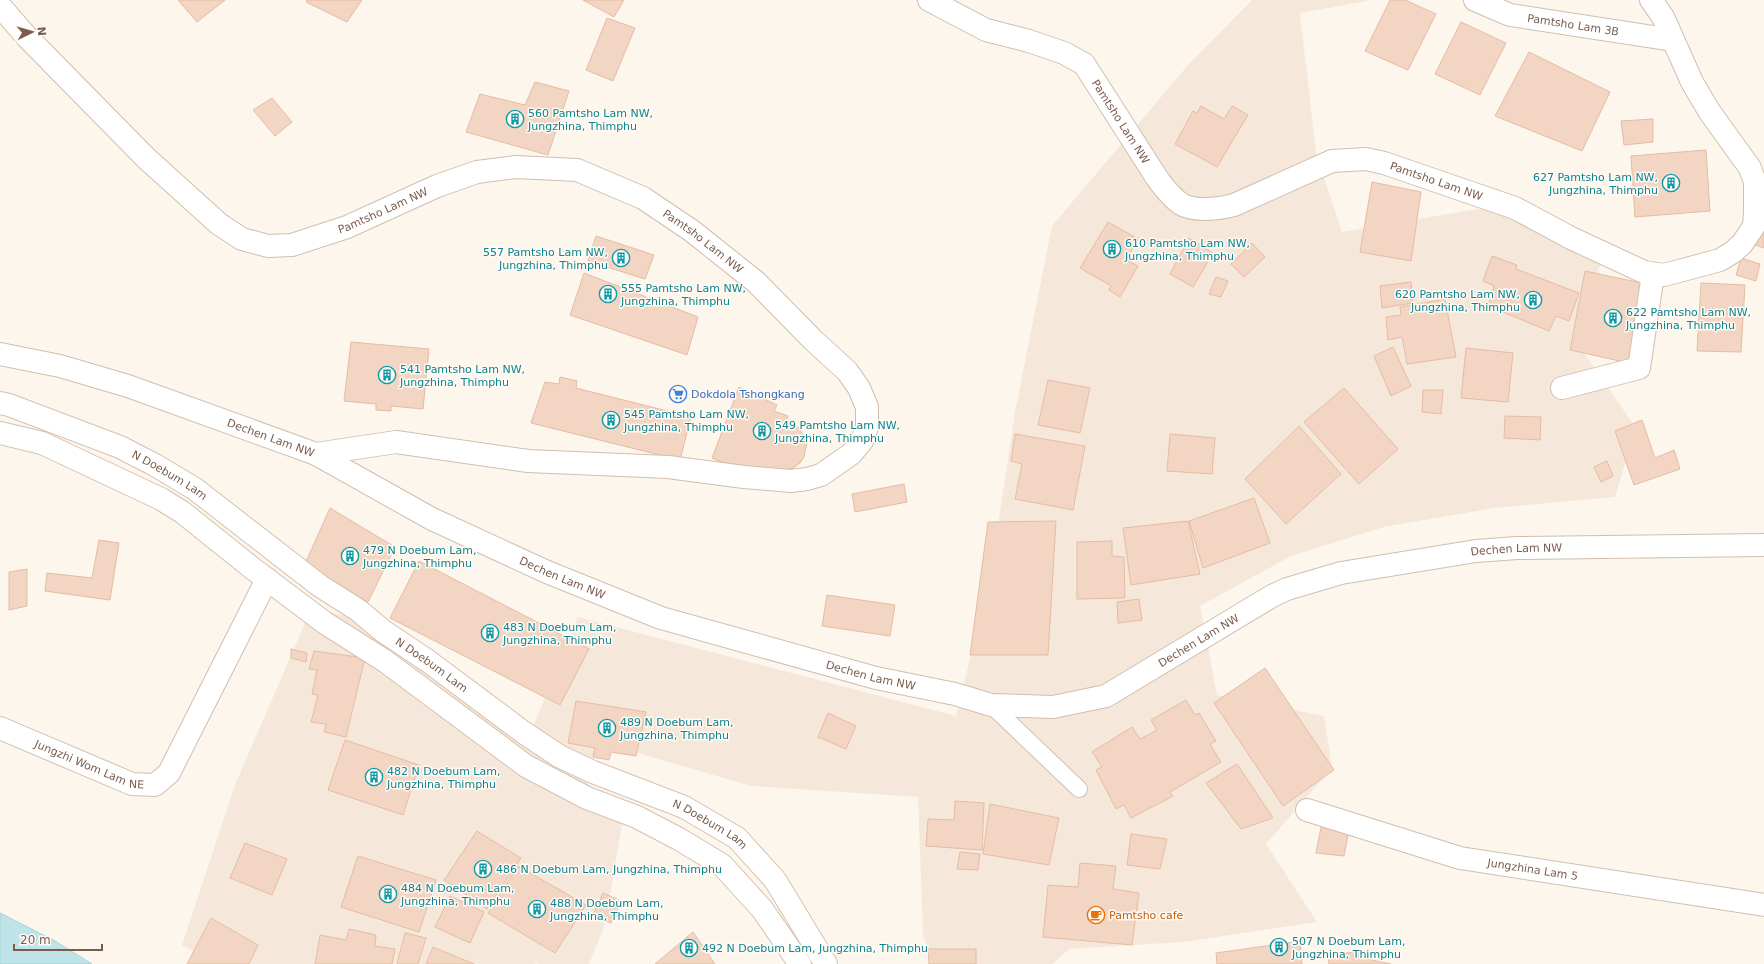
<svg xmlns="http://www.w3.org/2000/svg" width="1764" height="964" viewBox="0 0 1764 964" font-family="'DejaVu Sans',sans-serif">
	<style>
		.residential { fill: #f5e8da }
		.water { fill: #bfe3e8; stroke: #a5d3da }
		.building { fill: #f3d5c3; stroke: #e6bba3 }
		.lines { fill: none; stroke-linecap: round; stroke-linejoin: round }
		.lane-casing { stroke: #d1beb0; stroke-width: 18 }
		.street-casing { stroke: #d1beb0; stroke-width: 24 }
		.secondary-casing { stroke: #d6c0b0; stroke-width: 24 }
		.lane { stroke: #fff; stroke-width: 16 }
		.street { stroke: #fff; stroke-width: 22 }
		.secondary { stroke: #fff; stroke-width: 22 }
		.labels { text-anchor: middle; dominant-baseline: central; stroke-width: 3; stroke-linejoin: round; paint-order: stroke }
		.street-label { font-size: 11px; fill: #7a5c4d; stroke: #fffaf3 }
		.culture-label { font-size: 11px; fill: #0d838f; stroke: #fffaf3; text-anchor: start }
		.shop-label { font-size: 11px; fill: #366cbe; stroke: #fffaf3; text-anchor: start }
		.food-label { font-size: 11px; fill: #c56008; stroke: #fffaf3; text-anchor: start }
	</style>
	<rect width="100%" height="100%" fill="#fdf6ec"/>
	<!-- residential -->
	<path class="residential" d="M1252,0H1372L1300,13L1316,153L1342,232L1489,207L1605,247L1577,343L1636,428L1615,497L1494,508L1384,527L1291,556L1200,606L1217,695L1324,716L1332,768L1266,844L1317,922L1183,942L1069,949L1053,964H931L923,933L918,797L751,786L597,741L587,786L623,819L605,924L589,964H540L536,963L535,964H216L182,945L235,785L311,609L392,625L531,732L578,617L956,716L991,573L1015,412L1052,226L1188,65Z"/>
	<!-- water -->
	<path class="water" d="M0,913L55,941L92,964H0Z"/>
	<!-- building -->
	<path class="building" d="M178,0H225L197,22Z
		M307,0H362L347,22L306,2Z
		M583,0H624L614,17Z
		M1390,0H1405L1436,14L1408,70L1365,51Z
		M607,18L635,28L613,81L586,70Z
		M1461,22L1506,43L1480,95L1435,74Z
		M1529,52L1610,92L1582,151L1495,116Z
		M535,82L569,91L548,155L466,132L480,94L525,105Z
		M272,98L292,122L275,136L253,110Z
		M1201,106L1224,119L1232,106L1248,115L1217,167L1175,144L1193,111L1197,113Z
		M1653,119V142L1624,145L1621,121Z
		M1706,150L1710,211L1635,217L1631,156Z
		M1372,182L1421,192L1411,261L1360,252Z
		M1108,222L1138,239L1126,260L1138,266L1120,297L1109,290L1111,286L1080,268Z
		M1760,229L1764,230V248L1755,245Z
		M596,236L654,255L645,279L588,261Z
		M1189,238L1213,253L1193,287L1170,274Z
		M1252,243L1265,257L1244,277L1231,264Z
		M1492,256L1517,265L1516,269L1579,293L1569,321L1556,316L1549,331L1488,306L1494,286L1483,281Z
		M1741,258L1760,264L1756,281L1736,275Z
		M1585,271L1656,286L1642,366L1570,350Z
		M584,273L698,317L687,355L570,315Z
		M1216,277L1228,281L1221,297L1209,294Z
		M1411,282L1413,303L1382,308L1380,286Z
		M1701,283L1745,285L1741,352L1697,351Z
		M1445,299L1456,357L1407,364L1402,337L1388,340L1386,317L1401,315L1400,307Z
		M351,342L429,349L423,409L391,406V411L376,410V404L344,401Z
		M1393,347L1411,386L1391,396L1374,356Z
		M1466,348L1513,353L1508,402L1461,398Z
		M560,377L577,381L576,388L691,417L680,460L531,423L545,382L559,384Z
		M1048,380L1090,388L1080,433L1038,425Z
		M739,387L777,405L774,411L788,416L786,421L799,428L807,442L804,457L800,463L793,468L784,471L775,470L767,467L765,472L748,473L712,458Z
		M1344,388L1398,449L1359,484L1304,422Z
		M1423,390H1443L1441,414L1422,412Z
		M1505,416L1541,417L1540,440L1504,438Z
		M1642,420L1655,458L1674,450L1680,469L1634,485L1615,431Z
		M1299,426L1341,474L1286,524L1245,479Z
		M1015,434L1085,446L1073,510L1015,499L1022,464L1011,461Z
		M1170,434L1215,438L1212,474L1167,471Z
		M1607,461L1613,476L1601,482L1594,467Z
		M904,484L907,502L855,512L852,494Z
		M1254,498L1270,543L1203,568L1189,521Z
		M330,508L395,547L368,602L304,566Z
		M1056,521L1048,655H970L988,522Z
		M1188,521L1200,574L1131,585L1123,528Z
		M99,540L119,543L110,600L45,591L47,573L92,578Z
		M1112,541V556L1124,557L1125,598L1077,599V542Z
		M419,561L589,649L560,705L390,618Z
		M27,569V606L9,610V572Z
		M827,595L895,605L890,636L822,626Z
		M1139,599L1142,620L1118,623L1117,602Z
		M291,649L307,653L306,662L291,658Z
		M314,651L365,658L346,737L324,732L326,724L311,722L318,695L312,694L317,670L309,669Z
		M1265,668L1334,770L1283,806L1214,703Z
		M1186,700L1195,715L1199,713L1216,741L1210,744L1221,762L1170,792L1173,796L1131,818L1124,805L1116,809L1096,770L1102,767L1092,752L1132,727L1140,739L1157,730L1151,720Z
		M576,701L646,712L636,756L611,752L609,760L593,757L595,748L568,743Z
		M828,713L856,726L846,749L818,737Z
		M345,740L419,765L403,815L328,790Z
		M1237,764L1273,818L1241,829L1206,783Z
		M955,801L984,803L982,850L926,846L928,819L954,820Z
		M990,804L1059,818L1049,865L983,854Z
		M1323,817L1350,824L1344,856L1316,853Z
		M477,831L521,858L487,909L444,880Z
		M1131,834L1167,839L1160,869L1127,865Z
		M245,843L287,859L272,895L230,878Z
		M960,852L980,854L978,870L957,869Z
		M358,856L436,880L419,932L341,907Z
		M1080,863L1116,866L1113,889L1139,893L1132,945L1043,937L1048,885L1078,887Z
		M518,866L586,905L555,953L488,913Z
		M603,893L621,901L611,923L593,915Z
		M450,896L484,912L470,943L435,927Z
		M211,918L258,945L249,964H187Z
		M349,929L376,935L375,946L395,949L392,964H315L320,935L346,940Z
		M693,932L715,964H655Z
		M405,933L426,938L418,964H397Z
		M1300,941L1302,964H1217L1216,953Z
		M433,947L474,964H426Z
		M928,949H976V964H929Z
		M1362,952L1363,958L1391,964H1329L1328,954Z"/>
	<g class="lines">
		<defs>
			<path id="lane" d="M991,705L1079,789"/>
			<g id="street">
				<path id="s1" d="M929,0L986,30L1029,41L1064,53L1084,64L1157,178C1164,188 1171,197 1181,204C1194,212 1220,209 1234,205L1332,161L1366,159L1384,163L1515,208L1571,238L1644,272L1664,275L1720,260L1733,252L1742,244L1754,226L1755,212V182L1750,168L1709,111L1692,82L1663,17L1651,0"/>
				<path id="s2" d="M1475,0L1510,15L1673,40"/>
				<path id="s3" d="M0,6L26,36L146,158L219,224L242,239L268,246L292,245L347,227L437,186L477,172L516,167L577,170L643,198L692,231L756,282L813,340L847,371L859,388L867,407V427L862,441L851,454L821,475L807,479L791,481L744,477L668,467L528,461L396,442L316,454"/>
				<path id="s4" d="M0,354L60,366L128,386L316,454L432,519L547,572L661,618L876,678L955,694L991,705L1053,707L1106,696L1272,596L1287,589L1341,573L1476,551L1517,548L1764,545"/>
				<path d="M1562,388L1639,368L1653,274"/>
				<path id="s5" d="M0,728L132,784L155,785L169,773L267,579"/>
				<path id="s6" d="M1307,810L1460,858L1764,905"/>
			</g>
			<g id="secondary">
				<path id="s7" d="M0,403L9,405L120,447L155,465L195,489L320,586L358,610L383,631L428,661L523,732L559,756L593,772L684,807L737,838L775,880L826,964"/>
				<path d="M0,433L42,443L161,499L182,512L252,568L325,623L385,661L526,766L587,798L637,817L679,839L722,865L762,909L800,964"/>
			</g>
		</defs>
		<!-- lane casing -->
		<use href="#lane" class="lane-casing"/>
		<!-- street casing -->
		<use href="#street" class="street-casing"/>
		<!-- secondary casing -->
		<use href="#secondary" class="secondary-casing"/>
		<!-- lane -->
		<use href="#lane" class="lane"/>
		<!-- street -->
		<use href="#street" class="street"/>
		<!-- secondary -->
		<use href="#secondary" class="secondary"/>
	</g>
	<!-- icons -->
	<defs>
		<symbol id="building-ring" viewBox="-11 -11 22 22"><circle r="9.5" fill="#fffaf3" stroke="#0f9aa8" stroke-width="1.5"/><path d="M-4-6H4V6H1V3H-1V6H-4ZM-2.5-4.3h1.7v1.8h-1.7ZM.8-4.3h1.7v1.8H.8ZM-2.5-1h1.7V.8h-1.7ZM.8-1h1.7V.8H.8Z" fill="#0f9aa8"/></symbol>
		<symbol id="supermarket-ring" viewBox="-11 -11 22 22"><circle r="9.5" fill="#fffaf3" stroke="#3f7fe0" stroke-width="1.5"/><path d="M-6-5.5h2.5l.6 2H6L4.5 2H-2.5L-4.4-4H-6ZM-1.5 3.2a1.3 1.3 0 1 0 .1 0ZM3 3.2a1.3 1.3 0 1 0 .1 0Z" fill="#3f7fe0"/></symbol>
		<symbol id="cafe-ring" viewBox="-11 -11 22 22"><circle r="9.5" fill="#fffaf3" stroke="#e8710a" stroke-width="1.5"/><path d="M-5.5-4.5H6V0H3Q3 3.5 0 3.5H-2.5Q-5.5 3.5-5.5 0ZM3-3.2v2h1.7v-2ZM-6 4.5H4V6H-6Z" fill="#e8710a"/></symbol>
	</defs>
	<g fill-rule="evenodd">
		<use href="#building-ring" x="505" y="109" width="20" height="20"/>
		<use href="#building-ring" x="1661" y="173" width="20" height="20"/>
		<use href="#building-ring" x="1102" y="239" width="20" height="20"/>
		<use href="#building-ring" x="611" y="248" width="20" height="20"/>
		<use href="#building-ring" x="598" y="284" width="20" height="20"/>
		<use href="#building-ring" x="1523" y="290" width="20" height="20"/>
		<use href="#building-ring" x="1603" y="308" width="20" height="20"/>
		<use href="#building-ring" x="377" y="365" width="20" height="20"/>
		<use href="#supermarket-ring" x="668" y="384" width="20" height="20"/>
		<use href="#building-ring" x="601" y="410" width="20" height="20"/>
		<use href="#building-ring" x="752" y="421" width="20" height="20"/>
		<use href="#building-ring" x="340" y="546" width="20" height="20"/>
		<use href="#building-ring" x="480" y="623" width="20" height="20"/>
		<use href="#building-ring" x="597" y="718" width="20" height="20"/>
		<use href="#building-ring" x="364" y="767" width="20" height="20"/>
		<use href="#building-ring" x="473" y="859" width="20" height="20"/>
		<use href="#building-ring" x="378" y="884" width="20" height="20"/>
		<use href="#building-ring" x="527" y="899" width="20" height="20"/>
		<use href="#cafe-ring" x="1086" y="905" width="20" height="20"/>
		<use href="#building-ring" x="1269" y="937" width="20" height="20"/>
		<use href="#building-ring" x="679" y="938" width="20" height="20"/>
	</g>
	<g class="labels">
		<!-- street labels -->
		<g class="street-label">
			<text stroke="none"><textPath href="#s2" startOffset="102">Pamtsho Lam 3B</textPath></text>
			<text stroke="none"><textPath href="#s1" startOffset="237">Pamtsho Lam NW</textPath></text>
			<text stroke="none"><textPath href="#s1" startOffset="609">Pamtsho Lam NW</textPath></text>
			<text stroke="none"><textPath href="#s3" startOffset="485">Pamtsho Lam NW</textPath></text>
			<text stroke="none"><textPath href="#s3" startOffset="833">Pamtsho Lam NW</textPath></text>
			<text stroke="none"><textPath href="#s4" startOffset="284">Dechen Lam NW</textPath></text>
			<text stroke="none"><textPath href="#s7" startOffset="185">N Doebum Lam</textPath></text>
			<text stroke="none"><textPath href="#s4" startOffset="1616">Dechen Lam NW</textPath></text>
			<text stroke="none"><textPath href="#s4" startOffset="608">Dechen Lam NW</textPath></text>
			<text stroke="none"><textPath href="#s4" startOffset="1280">Dechen Lam NW</textPath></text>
			<text stroke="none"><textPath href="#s7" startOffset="509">N Doebum Lam</textPath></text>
			<text stroke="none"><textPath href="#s4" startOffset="932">Dechen Lam NW</textPath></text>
			<text stroke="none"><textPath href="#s5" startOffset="97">Jungzhi Wom Lam NE</textPath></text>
			<text stroke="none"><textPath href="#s7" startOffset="832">N Doebum Lam</textPath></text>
			<text stroke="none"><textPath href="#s6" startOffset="234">Jungzhina Lam 5</textPath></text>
		</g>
		<!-- culture labels -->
		<g class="culture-label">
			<text x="528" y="113">560 Pamtsho Lam NW,<tspan x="528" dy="13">Jungzhina, Thimphu</tspan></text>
			<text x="1658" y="177" text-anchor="end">627 Pamtsho Lam NW,<tspan x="1658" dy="13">Jungzhina, Thimphu</tspan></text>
			<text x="1125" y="243">610 Pamtsho Lam NW,<tspan x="1125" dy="13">Jungzhina, Thimphu</tspan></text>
			<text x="608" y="252" text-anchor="end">557 Pamtsho Lam NW,<tspan x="608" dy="13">Jungzhina, Thimphu</tspan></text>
			<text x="621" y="288">555 Pamtsho Lam NW,<tspan x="621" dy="13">Jungzhina, Thimphu</tspan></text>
			<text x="1520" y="294" text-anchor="end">620 Pamtsho Lam NW,<tspan x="1520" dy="13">Jungzhina, Thimphu</tspan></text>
			<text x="1626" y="312">622 Pamtsho Lam NW,<tspan x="1626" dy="13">Jungzhina, Thimphu</tspan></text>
			<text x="400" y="369">541 Pamtsho Lam NW,<tspan x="400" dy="13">Jungzhina, Thimphu</tspan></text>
			<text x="624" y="414">545 Pamtsho Lam NW,<tspan x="624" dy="13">Jungzhina, Thimphu</tspan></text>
			<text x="775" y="425">549 Pamtsho Lam NW,<tspan x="775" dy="13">Jungzhina, Thimphu</tspan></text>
			<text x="363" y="550">479 N Doebum Lam,<tspan x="363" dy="13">Jungzhina, Thimphu</tspan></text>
			<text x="503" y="627">483 N Doebum Lam,<tspan x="503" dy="13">Jungzhina, Thimphu</tspan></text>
			<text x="620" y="722">489 N Doebum Lam,<tspan x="620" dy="13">Jungzhina, Thimphu</tspan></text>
			<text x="387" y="771">482 N Doebum Lam,<tspan x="387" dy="13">Jungzhina, Thimphu</tspan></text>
			<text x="496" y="869">486 N Doebum Lam, Jungzhina, Thimphu</text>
			<text x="401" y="888">484 N Doebum Lam,<tspan x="401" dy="13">Jungzhina, Thimphu</tspan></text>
			<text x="550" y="903">488 N Doebum Lam,<tspan x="550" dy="13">Jungzhina, Thimphu</tspan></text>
			<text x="1292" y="941">507 N Doebum Lam,<tspan x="1292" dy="13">Jungzhina, Thimphu</tspan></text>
			<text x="702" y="948">492 N Doebum Lam, Jungzhina, Thimphu</text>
		</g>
		<!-- shop labels -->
		<g class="shop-label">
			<text x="691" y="394">Dokdola Tshongkang</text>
		</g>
		<!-- food labels -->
		<g class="food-label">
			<text x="1109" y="915">Pamtsho cafe</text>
		</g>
	</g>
	<!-- north arrow -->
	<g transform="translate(32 32) rotate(85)" stroke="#fffaf3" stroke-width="3" paint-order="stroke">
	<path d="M0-3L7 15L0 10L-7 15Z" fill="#7a5c4d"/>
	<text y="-6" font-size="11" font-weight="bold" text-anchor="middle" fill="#7a5c4d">N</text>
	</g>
	<!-- scale -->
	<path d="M14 944v6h88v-6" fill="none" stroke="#7a5c4d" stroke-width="2"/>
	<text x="20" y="944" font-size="12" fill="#7a5c4d" stroke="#fffaf3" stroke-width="3" paint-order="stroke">20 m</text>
</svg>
